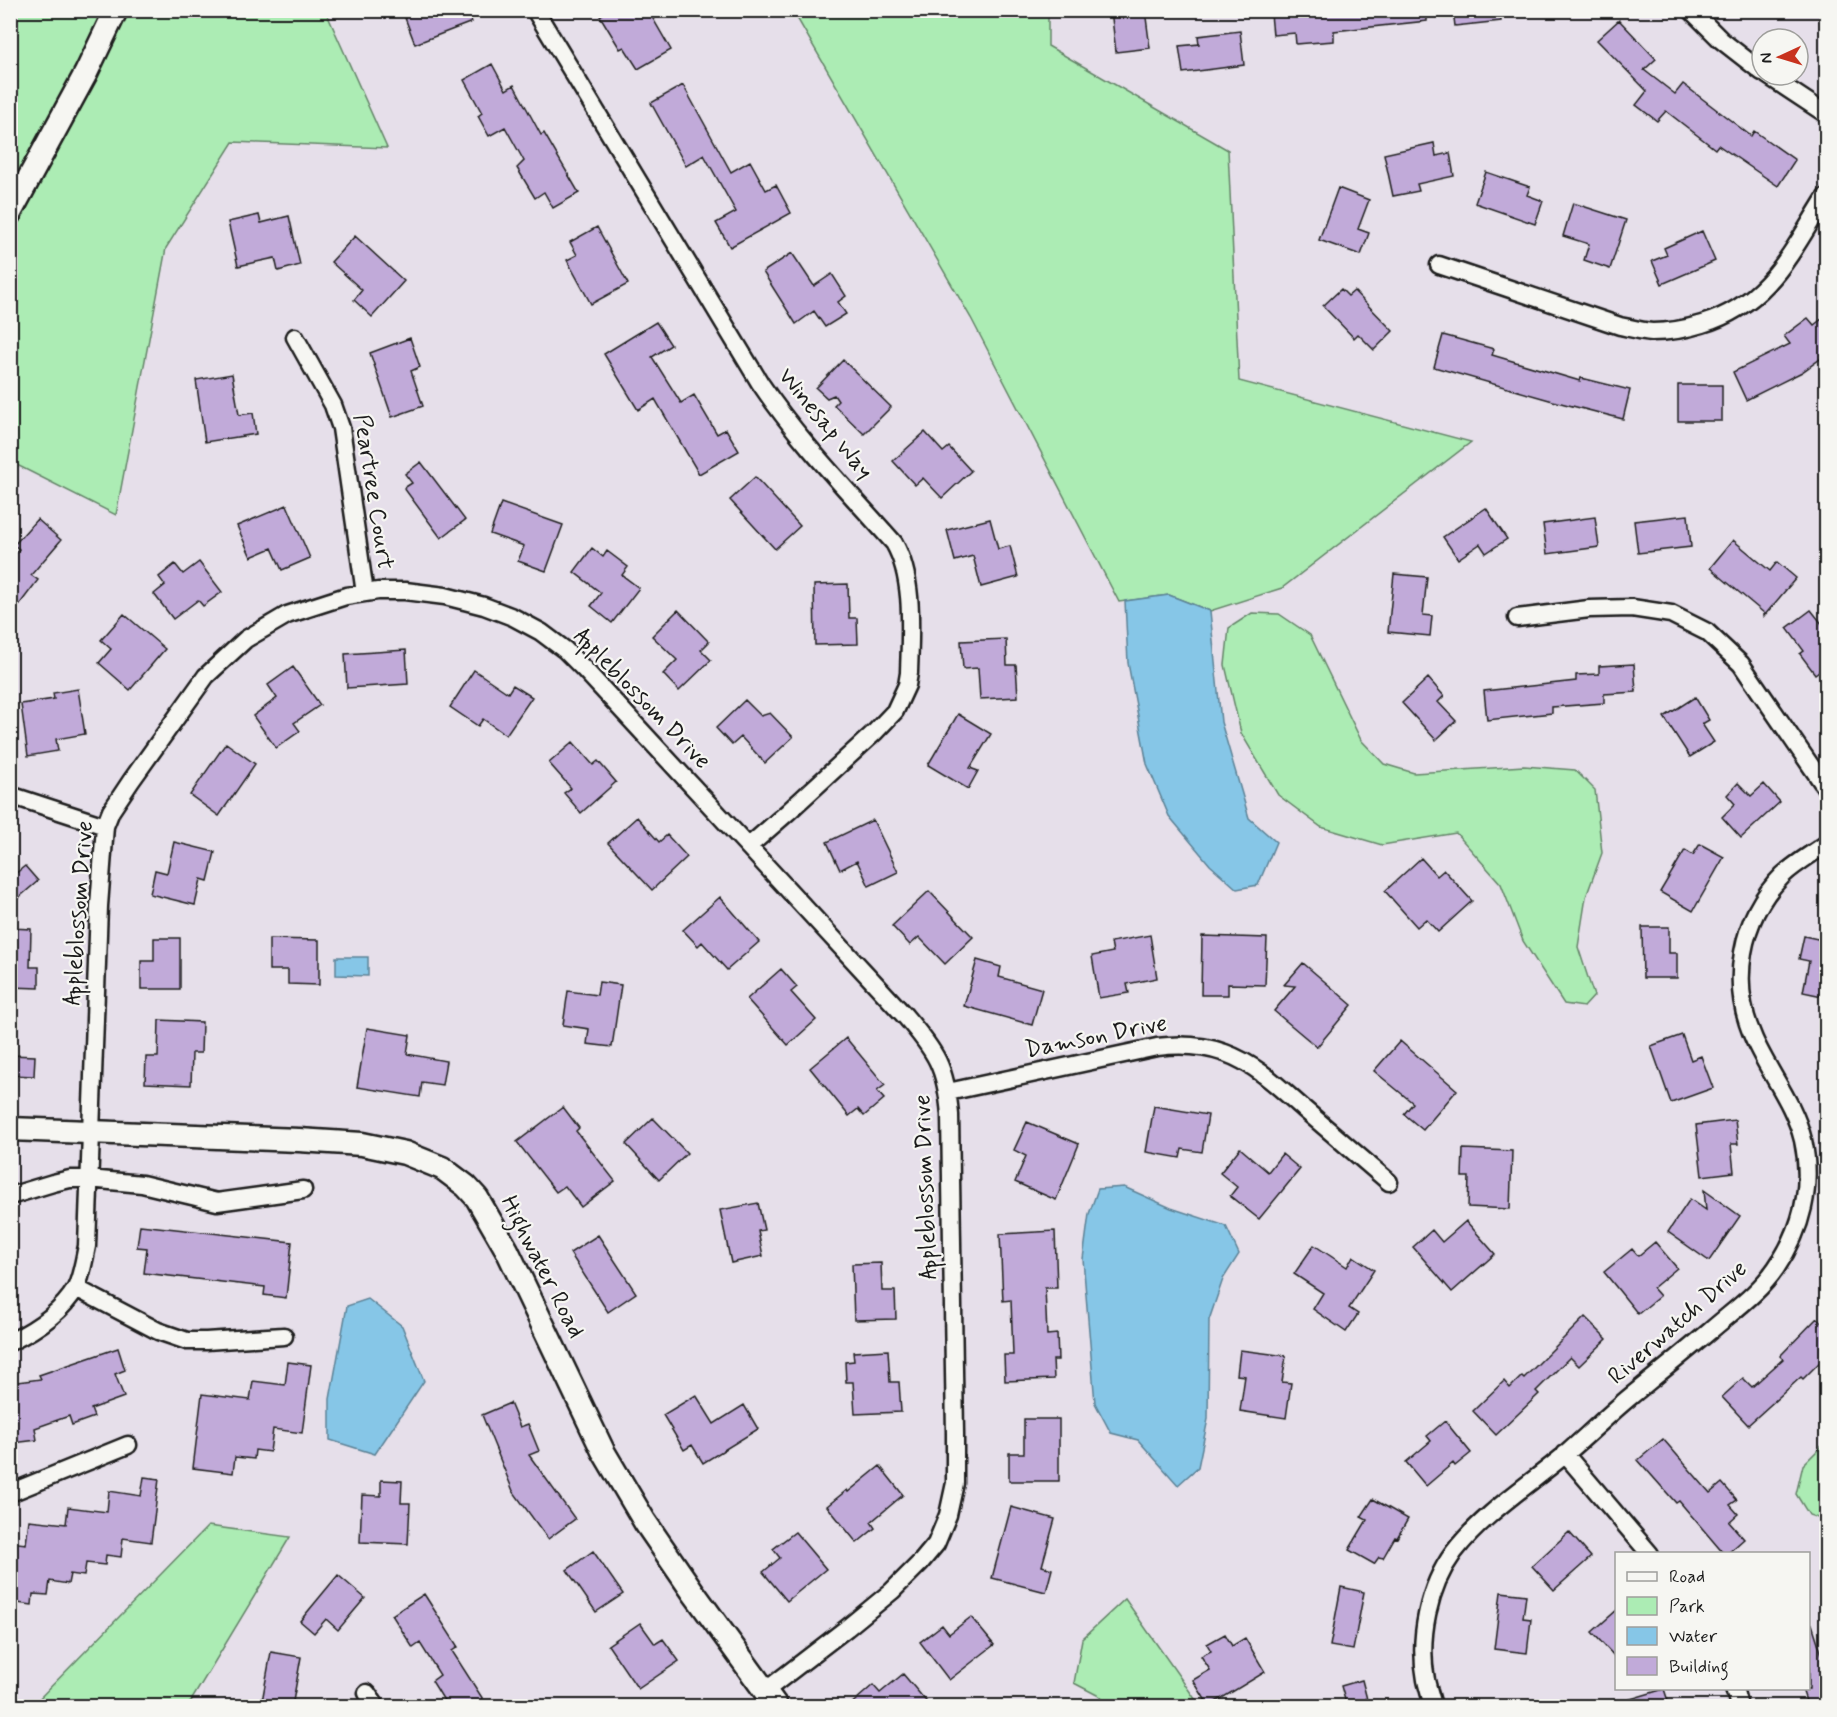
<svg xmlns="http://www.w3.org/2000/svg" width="1837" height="1717" viewBox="0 0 1837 1717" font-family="Mynerve,sans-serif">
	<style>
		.green { fill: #acecb4; stroke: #648468; stroke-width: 1.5 }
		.water { fill: #86c6e7; stroke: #5c8296; stroke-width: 1.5 }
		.building { fill: #c1aad9; stroke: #1c1c1c; stroke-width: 1.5 }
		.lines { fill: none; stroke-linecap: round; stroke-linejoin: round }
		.street-casing { stroke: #1c1c1c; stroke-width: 21 }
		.secondary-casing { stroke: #1c1c1c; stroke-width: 27 }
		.street { stroke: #f6f6f2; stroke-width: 16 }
		.secondary { stroke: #f6f6f2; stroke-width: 22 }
		.labels { text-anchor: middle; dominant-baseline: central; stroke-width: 4.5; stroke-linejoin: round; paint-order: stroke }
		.street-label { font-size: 24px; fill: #1c1c1c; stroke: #f6f6f2 }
	</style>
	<rect width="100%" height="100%" fill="#e6dfea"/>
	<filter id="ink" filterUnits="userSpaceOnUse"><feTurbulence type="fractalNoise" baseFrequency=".0167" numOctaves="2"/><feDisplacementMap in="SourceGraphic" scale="12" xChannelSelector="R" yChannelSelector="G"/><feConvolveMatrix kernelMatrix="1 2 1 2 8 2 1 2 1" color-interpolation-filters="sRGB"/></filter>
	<g filter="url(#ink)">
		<!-- green -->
		<path class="green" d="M10,11H327V14L387,148L233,142L166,248L116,515L11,462Z
			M793,11H1048V46L1228,150L1239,381L1471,442L1282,588L1210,611L1169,595L1119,602L971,318Z
			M1252,613L1279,614L1310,635L1361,740L1384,764L1414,773L1524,766L1575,770L1595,790L1602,853L1586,897L1578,947L1594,996L1584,1007L1564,1004L1523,941L1501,884L1456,833L1382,845L1321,827L1278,795L1241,733L1225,665L1229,628Z
			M1825,1443H1826V1521L1809,1515L1796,1494L1803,1465Z
			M208,1526L290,1537L188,1706H32Z
			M1125,1599L1200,1706H1111L1097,1695L1074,1683L1082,1639Z"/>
		<!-- water -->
		<path class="water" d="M1169,595L1210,611L1221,722L1249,818L1276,842L1258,885L1237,889L1210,865L1169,816L1147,764L1128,663L1125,601Z
			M336,957H368V976L336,975Z
			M1124,1187L1171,1208L1226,1226L1239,1254L1223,1279L1209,1320L1208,1419L1198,1467L1178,1485L1138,1440L1111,1433L1095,1403L1083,1259L1089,1214L1098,1189Z
			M368,1299L402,1326L424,1381L375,1454L330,1440V1399L347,1306Z"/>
		<!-- building -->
		<path class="building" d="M402,10H467L472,22L415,44Z
			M609,10H648L671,50L638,69L624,47L620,49L600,16Z
			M1111,10H1145L1150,48L1116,52Z
			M1310,10H1427V21L1334,31V41L1296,44L1295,33L1273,35L1271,14Z
			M1453,10H1500L1501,21L1455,26Z
			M1619,20L1656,59L1644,70L1675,94L1683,84L1751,136L1754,131L1795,160L1778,186L1718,145L1715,149L1666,111L1657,121L1636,105L1647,91L1597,40Z
			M1240,31L1244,65L1183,73L1179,46L1199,44L1198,36Z
			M492,64L506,90L514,85L541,135L544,133L579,193L553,208L544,192L535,198L517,168L524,161L505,127L489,136L478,116L482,113L464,80Z
			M683,85L731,172L750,161L766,190L776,185L791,213L730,247L716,223L736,212L704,155L686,166L651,103Z
			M1434,143L1436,156L1450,153L1454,176L1417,184L1419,191L1393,196L1384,154Z
			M1486,172L1530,187L1527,195L1543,201L1535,224L1475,203Z
			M1338,188L1369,200L1358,229L1369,233L1361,255L1319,240Z
			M1573,203L1626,220L1610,269L1584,260L1589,244L1563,236Z
			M259,215L261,223L289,216L300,265L278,271L275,258L238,266L228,222Z
			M597,227L628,284L591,304L567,260L577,255L570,242Z
			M1702,231L1715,261L1662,284L1652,261L1667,255L1664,248Z
			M355,236L404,281L372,317L354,300L362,290L331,262Z
			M792,253L814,286L832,274L846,296L838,302L846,314L825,327L814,311L796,324L763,272Z
			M1341,289L1348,296L1354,291L1393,331L1374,350L1358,334L1354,338L1323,306Z
			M1827,315V354L1802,372L1746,400L1733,372L1790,344L1784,336L1808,318L1814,325Z
			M656,322L671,345L652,357L681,403L694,395L717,434L726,429L739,451L699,474L655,399L638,410L604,354Z
			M1443,335L1494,349L1492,355L1580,381L1581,378L1630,390L1623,419L1553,401L1434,367Z
			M410,338L420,367L411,371L423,406L392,417L370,353Z
			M843,360L891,407L864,434L834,405L838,401L834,395L827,398L816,388Z
			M232,374L239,415L253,413L256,434L205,442L196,380Z
			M1678,385H1722V421H1678Z
			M925,432L943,452L949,447L971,471L942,498L923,478L915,485L893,461Z
			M421,462L465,520L441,538L404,488L412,483L405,474Z
			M755,477L800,526L775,549L730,500Z
			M501,503L563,525L546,571L518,561L524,546L490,534Z
			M287,505L310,558L282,570L272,548L251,557L237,526Z
			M1486,508L1507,539L1486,553L1480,544L1458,559L1443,537Z
			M1688,515L1691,547L1638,553L1634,521Z
			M1595,517L1599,547L1547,554L1543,524Z
			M37,519L61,540L31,575L38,580L10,617V560L19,549L14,545Z
			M990,519L998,549L1010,546L1018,577L981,587L973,556L955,561L947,530Z
			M1733,540L1770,571L1777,562L1796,578L1764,616V613L1710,568Z
			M592,548L603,557L607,551L628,567L622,575L639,588L612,623L591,606L601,593L574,572Z
			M199,562L222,592L203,606L198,600L173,619L154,594L165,585L159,577L175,564L183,574Z
			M1394,574L1427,577L1423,615L1432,616L1430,636L1388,632Z
			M848,584L849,618H857L858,644L815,645L814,585Z
			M678,610L709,642L701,650L711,660L679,691L663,674L677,660L652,636Z
			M1811,610L1827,630V665L1815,674L1800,654L1804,651L1787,628Z
			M124,614L165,649L130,690L99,663L111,649L101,640Z
			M1006,639L1007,665H1016L1018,697L980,699L978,668L963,669L961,641Z
			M406,650L408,684L347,688L345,654Z
			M1634,664L1636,692L1604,694V703L1552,707V713L1487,720L1484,691L1576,681V675L1599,674V666Z
			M293,667L320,705L294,723L300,731L276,748L253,716L277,698L268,685Z
			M474,670L508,693L513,685L532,697L506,735L483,719L478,726L450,707Z
			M1428,678L1444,696L1438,702L1456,721L1436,740L1402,703Z
			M78,689L85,734L56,739L58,751L28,756L21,704L54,699L53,693Z
			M1695,697L1709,720L1702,724L1714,742L1690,757L1664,717Z
			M745,700L761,716L770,713L793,737L765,763L741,737L732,745L716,728Z
			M958,714L991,734L970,768L978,771L968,789L928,765Z
			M573,742L593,765L598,761L616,782L581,813L564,793L571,788L549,763Z
			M226,743L255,764L219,816L190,795Z
			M1738,783L1751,796L1764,784L1780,802L1741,838L1722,817L1735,804L1727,795Z
			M637,817L659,842L667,835L687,857L652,890L608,843Z
			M873,820L898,872L869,886L857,861L840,870L827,842Z
			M174,842L215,852L208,881L201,879L195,905L150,894L155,870L167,873Z
			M1700,844L1724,857L1693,911L1660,892L1685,850L1693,855Z
			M1421,858L1437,876L1444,870L1472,901L1438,932L1426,919L1417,927L1385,891Z
			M25,866L38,881L10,905V878Z
			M929,891L973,937L945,964L919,937L910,945L892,926Z
			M720,897L759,942L727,970L702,942L698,946L683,930Z
			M1642,927H1669V953H1677V978H1643Z
			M10,928L31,929L30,967H39V988L10,987Z
			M1150,935L1157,978L1127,984L1129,993L1099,998L1092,956L1113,952L1111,942Z
			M1202,936L1267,938L1265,985L1228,984V995H1201Z
			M1804,936L1827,941V997L1803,992L1809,961L1799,959Z
			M154,938H180V989H141V961H154Z
			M269,939L319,940V985L288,984V970H269Z
			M977,960L1001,967L999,977L1042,989L1032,1025L964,1006Z
			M1303,963L1352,1005L1317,1047L1274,1011L1295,986L1284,985Z
			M781,969L797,987L791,992L816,1020L788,1045L747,999Z
			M599,982L621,985L612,1047L587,1044L589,1029L563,1025L568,991L597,995Z
			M159,1020L202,1022L201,1053H192L191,1085L145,1083L146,1057H158Z
			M367,1028L410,1035L407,1054L446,1061L442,1085L422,1082L420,1097L357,1087Z
			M1682,1035L1691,1060L1701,1056L1713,1088L1671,1103L1651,1046Z
			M846,1038L885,1085L877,1091L884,1099L864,1116L858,1109L849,1116L810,1068Z
			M1400,1041L1457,1090L1423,1130L1404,1114L1413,1103L1374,1071Z
			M10,1055L35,1056L34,1076L10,1075Z
			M1154,1106L1208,1115L1202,1152L1182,1149L1180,1158L1146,1152Z
			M563,1107L579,1128L576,1131L615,1181L581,1207L565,1186L556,1192L517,1142Z
			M653,1118L687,1153L659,1180L626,1144Z
			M1735,1120L1738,1144H1731L1734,1172L1702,1176L1696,1125Z
			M1027,1122L1079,1144L1056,1200L1015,1182L1026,1156L1014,1150Z
			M1240,1148L1268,1172L1282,1154L1300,1169L1259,1219L1230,1196L1237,1187L1220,1173Z
			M1463,1149L1512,1151L1510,1209L1468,1207L1469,1177H1462Z
			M1704,1190L1740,1216L1709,1261L1668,1232L1690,1199L1706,1210Z
			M758,1203L764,1230L758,1231L763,1256L731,1263L720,1210Z
			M1466,1221L1495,1254L1452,1292L1413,1247L1432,1230L1442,1242Z
			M140,1225L292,1242L286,1298L264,1295L265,1287L144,1273L147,1248L137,1247Z
			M1055,1231L1057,1288H1045L1047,1335L1057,1334L1058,1360H1053L1054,1379L1005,1381L1004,1355H1013L1011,1300L1003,1301L1000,1234Z
			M598,1235L636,1293L608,1312L570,1253Z
			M1655,1242L1677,1268L1653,1288L1660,1296L1638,1314L1604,1272L1632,1249L1638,1256Z
			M1314,1245L1347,1267L1353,1256L1374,1270L1349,1308L1358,1314L1346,1332L1313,1309L1323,1293L1294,1274Z
			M881,1263L882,1291H895L896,1319L854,1320L852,1264Z
			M1585,1317L1607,1339L1579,1366L1570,1357L1536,1391L1539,1394L1496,1435L1473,1411L1504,1381L1510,1388L1522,1376L1524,1378Z
			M1817,1318L1827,1328V1355L1803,1379L1801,1377L1748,1425L1722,1397L1743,1378L1752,1387L1783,1359L1780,1356Z
			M118,1348L125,1370L115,1374L124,1397L91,1409L94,1417L72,1425L69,1416L35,1428L37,1440L13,1443L10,1429V1383L41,1379L39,1375Z
			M888,1350L890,1382H899L901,1412L855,1414L853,1382H846L845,1362L854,1361L853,1352Z
			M1240,1350L1286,1356L1282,1382L1291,1383L1286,1418L1240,1411L1245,1376L1237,1375Z
			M288,1362L311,1365L302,1433L273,1429L270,1452L255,1450L254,1459L235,1457L233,1473L193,1468L202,1394L250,1400L253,1381L285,1385Z
			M696,1395L714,1424L744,1405L758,1429L703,1463L692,1445L684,1450L663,1415Z
			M510,1403L520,1427L528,1424L539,1451L529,1455L575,1519L548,1539L513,1491L482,1415Z
			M1024,1419H1059V1481H1009V1453H1024Z
			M1445,1421L1471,1453L1455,1466L1453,1463L1426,1486L1406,1462L1431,1441L1427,1436Z
			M1663,1439L1710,1493L1722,1483L1737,1500L1730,1505L1738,1514L1729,1522L1744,1539L1727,1554H1724L1679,1501L1676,1503L1638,1460Z
			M880,1466L903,1495L871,1522L875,1528L857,1543L827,1506L847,1490L848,1492Z
			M144,1477L159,1479L151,1542L123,1538L121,1557L106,1555L105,1565L86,1563L84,1576L70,1574L68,1584L50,1581L48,1595L33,1594L32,1605L10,1602V1542L26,1544L29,1520L66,1524L68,1507L107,1512L109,1491L141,1496Z
			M381,1480L402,1481L401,1503H410L408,1544L360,1542L362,1495L381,1496Z
			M1373,1499L1408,1519L1397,1538L1395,1537L1383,1558L1379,1557L1374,1564L1349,1550L1367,1520L1361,1517Z
			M1011,1507L1055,1519L1042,1566L1052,1569L1046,1592L992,1578Z
			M795,1532L826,1569L787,1601L763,1572L780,1558L773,1549Z
			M1569,1532L1591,1557L1554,1590L1532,1566Z
			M593,1551L623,1594L596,1612L567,1570Z
			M338,1575L365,1598L338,1630L326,1619L314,1633L300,1621Z
			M1341,1587L1364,1592L1353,1650L1330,1646Z
			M1501,1592L1526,1595L1523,1618L1531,1619L1527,1653L1494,1649Z
			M424,1594L458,1647L452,1651L488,1707H448L432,1681L440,1675L420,1643L413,1648L392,1615Z
			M1617,1610V1659L1592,1632Z
			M971,1617L994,1645L949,1680L920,1642L942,1625L949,1634Z
			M640,1623L655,1644L663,1639L679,1661L638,1689L608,1645Z
			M1812,1624L1827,1670V1707H1808L1802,1689H1809V1625Z
			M1225,1634L1232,1646L1245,1638L1265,1672L1209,1706L1193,1680L1210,1670L1201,1656L1211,1651L1207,1644Z
			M271,1652L301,1657L292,1707H261Z
			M903,1674L931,1707H848L873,1685L880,1693Z
			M1362,1680L1369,1707H1347L1341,1686Z
			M1664,1689L1670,1707H1617V1703Z"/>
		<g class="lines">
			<defs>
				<path id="street" d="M535,10L760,383C799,441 848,491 894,543C915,579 910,633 909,673L907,685L895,711L875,732L788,812L749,846
					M1691,10L1721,40L1762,72
					M1767,75L1826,114
					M1439,265L1620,326C1630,328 1641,331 1652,332C1669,332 1686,329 1702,324C1769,304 1791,252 1826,197
					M295,337L333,405L341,428L365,593
					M1517,618L1589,609L1632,608L1671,614L1707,632L1741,664L1826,788
					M10,795L105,826
					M948,1092L1157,1047C1180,1044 1203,1045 1225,1053C1256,1064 1280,1088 1304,1109C1332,1133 1361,1158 1389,1182
					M10,1196L53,1183L70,1179H89L142,1184L217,1202L303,1190
					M76,1288L158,1331L187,1341H206L284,1336
					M10,1342C35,1330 62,1312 76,1288C82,1275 84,1260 87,1246L99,906L105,826L111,811L131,781L206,676L246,639L287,615L346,596L378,591H405L445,596L484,606L513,617L541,632L565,650L584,669L905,1016C936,1052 946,1067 950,1115L955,1434V1483L948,1515L936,1544L921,1562L892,1591L847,1628L765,1691
					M1565,1454L1650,1554
					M10,1493L128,1445
					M1734,1688L1739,1706
					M367,1693L376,1706
					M1433,1706C1431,1698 1428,1689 1426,1680C1418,1638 1428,1587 1454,1552C1484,1513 1529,1485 1567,1453C1589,1434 1609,1414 1631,1396C1658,1374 1684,1353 1710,1331C1733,1311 1759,1293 1776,1268C1802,1230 1813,1186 1803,1140C1794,1103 1769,1073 1754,1039C1729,984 1740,918 1783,875C1796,863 1812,854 1826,844"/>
				<path id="secondary" d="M10,213L86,73L116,10
					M10,1129L299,1140L362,1144L405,1153L442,1168L466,1186L477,1198L507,1250L603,1451L645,1522L693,1592L776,1706"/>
			</defs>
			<!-- street casing -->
			<use href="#street" class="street-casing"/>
			<!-- secondary casing -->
			<use href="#secondary" class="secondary-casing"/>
			<!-- street -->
			<use href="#street" class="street"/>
			<!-- secondary -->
			<use href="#secondary" class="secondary"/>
		</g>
	</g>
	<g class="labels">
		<!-- street labels -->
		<g class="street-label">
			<text transform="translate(825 424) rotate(51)">Winesap Way</text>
			<text transform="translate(373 492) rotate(81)">Peartree Court</text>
			<text transform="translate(642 699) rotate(46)">Appleblossom Drive</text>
			<text transform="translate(79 913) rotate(-86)">Appleblossom Drive</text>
			<text transform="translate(1096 1037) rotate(-11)">Damson Drive</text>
			<text transform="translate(926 1187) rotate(-92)">Appleblossom Drive</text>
			<text transform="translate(542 1267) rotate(63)">Highwater Road</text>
			<text transform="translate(1678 1323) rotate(-41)">Riverwatch Drive</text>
		</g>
	</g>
	<!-- margin -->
	<rect width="1837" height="1717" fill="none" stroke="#f6f6f2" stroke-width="36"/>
	<rect x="18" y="18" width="1801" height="1681" fill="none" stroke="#1c1c1c" stroke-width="2" filter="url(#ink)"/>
	<!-- legend -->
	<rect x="1615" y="1552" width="195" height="138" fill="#f6f6f2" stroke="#9f9f9c" stroke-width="1.5"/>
	<rect x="1627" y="1572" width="30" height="9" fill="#f6f6f2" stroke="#9f9f9c" stroke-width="1.5"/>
	<text x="1669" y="1582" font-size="18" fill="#1c1c1c">Road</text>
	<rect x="1627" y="1597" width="30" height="18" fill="#acecb4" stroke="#9f9f9c" stroke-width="1.5"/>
	<text x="1669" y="1612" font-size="18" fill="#1c1c1c">Park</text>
	<rect x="1627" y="1627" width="30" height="18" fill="#86c6e7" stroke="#9f9f9c" stroke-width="1.5"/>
	<text x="1669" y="1642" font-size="18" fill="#1c1c1c">Water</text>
	<rect x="1627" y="1657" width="30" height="18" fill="#c1aad9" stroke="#9f9f9c" stroke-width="1.5"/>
	<text x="1669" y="1672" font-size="18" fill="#1c1c1c">Building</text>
	<!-- north arrow -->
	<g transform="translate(1780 57) rotate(266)"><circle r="28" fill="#f6f6f2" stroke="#9f9f9c" stroke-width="1.5"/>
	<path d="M0-4.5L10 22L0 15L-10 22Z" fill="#c8321e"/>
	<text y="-9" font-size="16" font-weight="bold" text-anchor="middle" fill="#1c1c1c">N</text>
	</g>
</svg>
